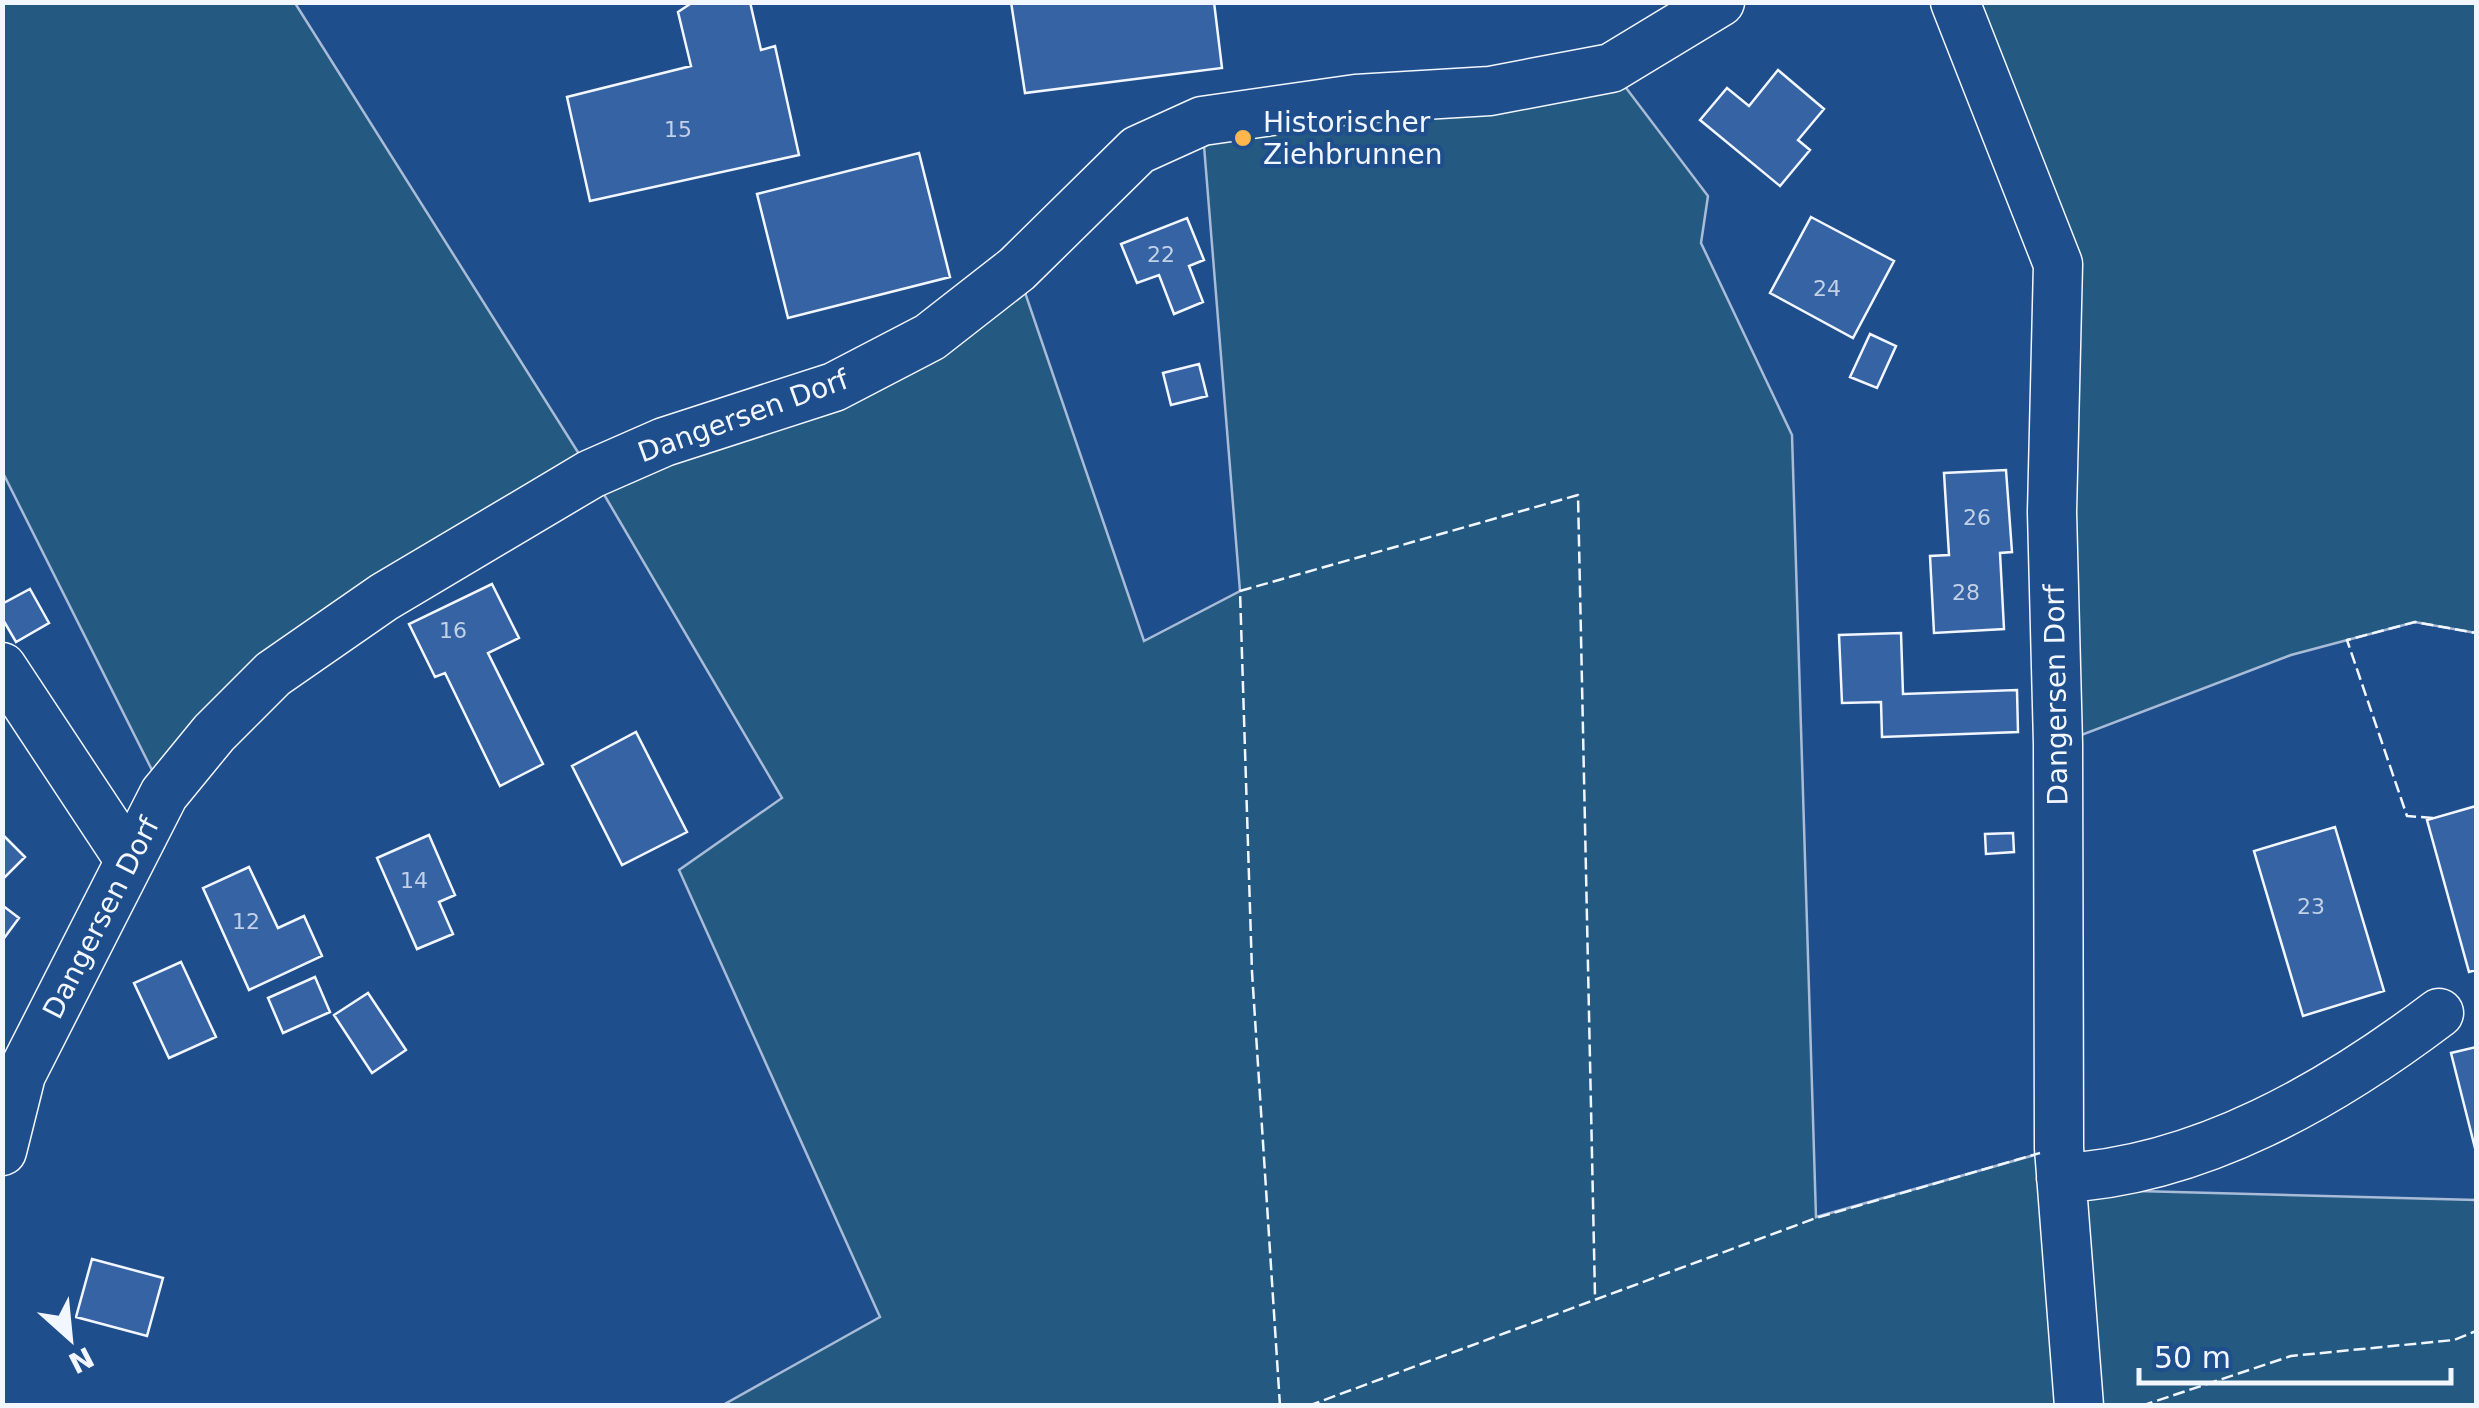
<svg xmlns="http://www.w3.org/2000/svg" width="2479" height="1408" viewBox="0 0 2479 1408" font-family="'DejaVu Sans',sans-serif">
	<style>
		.green { fill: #245a82; stroke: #a8bbd7; stroke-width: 2.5 }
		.building { fill: #3563a3; stroke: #f2f6ff; stroke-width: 2.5 }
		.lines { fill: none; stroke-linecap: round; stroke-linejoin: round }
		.minor-casing { stroke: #f2f6ff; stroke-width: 51 }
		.minor { stroke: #1f4e8c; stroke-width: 48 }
		.fence { stroke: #f2f6ff; stroke-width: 2.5; stroke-dasharray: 12 5; stroke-linecap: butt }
		.poi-dot { fill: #ffb74d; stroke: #1f4e8c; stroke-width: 4 }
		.labels { text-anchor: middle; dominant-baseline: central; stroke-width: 8; stroke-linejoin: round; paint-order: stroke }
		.number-label { font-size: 22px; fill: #c3d1e8 }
		.poi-label { font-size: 28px; fill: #f2f6ff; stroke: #1f4e8c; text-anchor: start }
		.street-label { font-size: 28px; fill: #f2f6ff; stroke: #1f4e8c }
	</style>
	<rect width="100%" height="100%" fill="#1f4e8c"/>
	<!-- green -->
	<path class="green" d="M3,3H295L591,473L754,413L1017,269L1144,641L1240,591L1202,121L1611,68L1708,196L1701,243L1792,435L1816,1217L2059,1148L2063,1189L2476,1200V1405H723L880,1317L679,870L782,798L592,474L384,596L164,794L3,473Z
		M1955,3H2476V633L2415,622L2291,655L2058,744V264Z"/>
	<!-- building -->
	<path class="building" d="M693,2H750L761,50L775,46L799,155L590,201L567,97L691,66L678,12Z
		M1011,2H1214L1222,68L1025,93Z
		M1778,70L1824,109L1798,140L1810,150L1780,186L1700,120L1727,88L1749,106Z
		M919,153L950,277L788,318L757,194Z
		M1811,217L1894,261L1853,338L1770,293Z
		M1187,218L1204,260L1189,266L1203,302L1174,314L1159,275L1137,283L1121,244Z
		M1870,334L1896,346L1877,388L1850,377Z
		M1199,364L1207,396L1171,405L1163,373Z
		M2006,470L2012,552L2000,553L2004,629L1934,633L1930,556L1949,555L1944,473Z
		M492,584L519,638L488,653L543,764L500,786L445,673L435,677L409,624Z
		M30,589L49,623L16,642L2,618V604Z
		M1901,633L1903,694L2017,690L2018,732L1882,737L1881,702L1842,703L1839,635Z
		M636,732L687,832L622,865L572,766Z
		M2476,806V970L2469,972L2427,820Z
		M2335,827L2384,991L2303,1016L2254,851Z
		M2013,833L2014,852L1986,854L1985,834Z
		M2,834L25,857L2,880Z
		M429,835L455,895L439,902L453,934L417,949L377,858Z
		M249,867L278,928L304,916L322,956L249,990L203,888Z
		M2,905L19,918L2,941Z
		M181,962L216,1037L169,1058L134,983Z
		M315,977L330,1012L283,1033L268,998Z
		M368,993L406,1050L372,1073L334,1015Z
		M2476,1047V1152L2451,1053Z
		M92,1259L163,1278L147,1336L76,1317Z"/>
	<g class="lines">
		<defs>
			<path id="minor" d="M1955,2L2058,264L2052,512L2058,744L2059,1148L2079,1406
				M2,667L130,861
				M2,1151L21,1075L164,794L214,733L273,674L384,597L591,474L664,442L834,387L930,337L1017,269L1138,150L1202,121L1356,99L1490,91L1611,68L1720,2
				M2061,1178C2200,1171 2332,1094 2439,1013"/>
		</defs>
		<!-- minor casing -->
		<use href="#minor" class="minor-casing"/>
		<!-- minor -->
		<use href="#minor" class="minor"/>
		<!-- fence -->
		<path class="fence" d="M2433,818L2407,816L2347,640L2415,622L2476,633
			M1280,1406L1252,972L1240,591L1578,495L1595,1296
			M1308,1406L1816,1218L2040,1153
			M2141,1406L2291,1356L2454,1340L2476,1331"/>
	</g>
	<!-- markers -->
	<circle class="poi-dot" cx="1243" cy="138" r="10"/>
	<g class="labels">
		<!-- number labels -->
		<g class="number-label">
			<text x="678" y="129">15</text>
			<text x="1161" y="254">22</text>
			<text x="1827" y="288">24</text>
			<text x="1977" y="517">26</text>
			<text x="1966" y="592">28</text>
			<text x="453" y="630">16</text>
			<text x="414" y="880">14</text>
			<text x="2311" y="906">23</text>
			<text x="246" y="921">12</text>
		</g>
		<!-- poi labels -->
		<g class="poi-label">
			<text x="1263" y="122">Historischer<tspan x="1263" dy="32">Ziehbrunnen</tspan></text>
		</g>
		<!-- street labels -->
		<g class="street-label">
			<text transform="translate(743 416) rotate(-20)">Dangersen Dorf</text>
			<text transform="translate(2056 695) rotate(-91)">Dangersen Dorf</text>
			<text transform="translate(101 918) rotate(-63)">Dangersen Dorf</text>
		</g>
	</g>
	<!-- border -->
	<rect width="2479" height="1408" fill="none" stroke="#f2f6ff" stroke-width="10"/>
	<!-- north arrow -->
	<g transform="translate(70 1338) rotate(153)" stroke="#1f4e8c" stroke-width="8" paint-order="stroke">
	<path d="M0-8L18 38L0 25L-18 38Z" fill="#f2f6ff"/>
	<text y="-15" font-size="28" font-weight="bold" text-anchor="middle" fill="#f2f6ff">N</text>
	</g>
	<!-- scale -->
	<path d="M2139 1368v15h312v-15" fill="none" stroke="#f2f6ff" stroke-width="5"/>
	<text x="2154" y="1368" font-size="30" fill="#f2f6ff" stroke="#1f4e8c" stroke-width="8" paint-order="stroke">50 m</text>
</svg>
